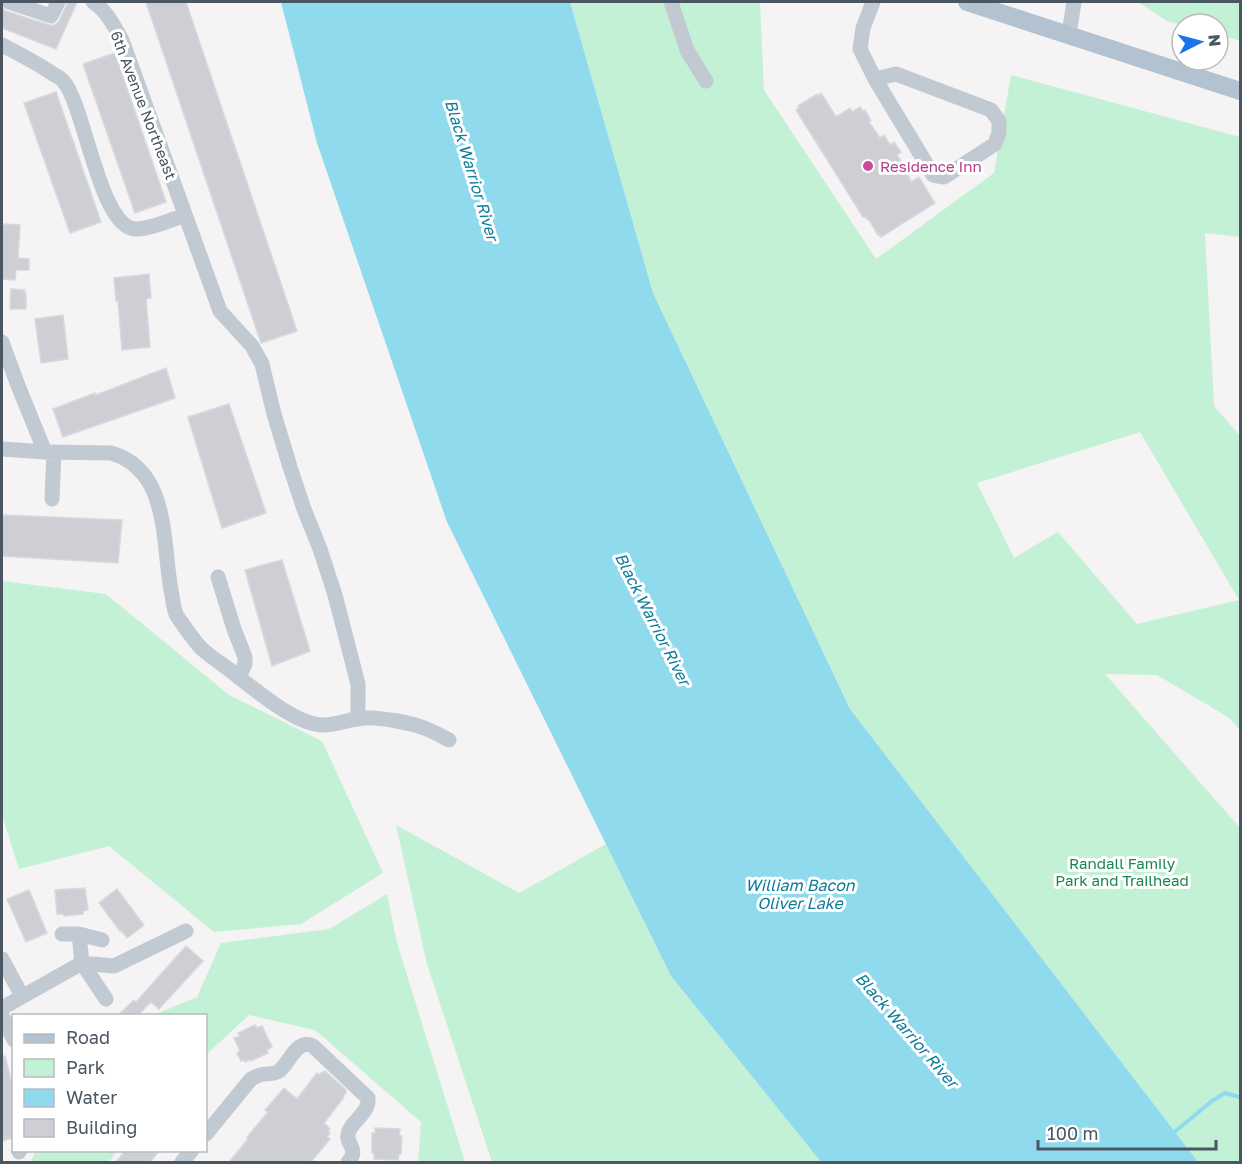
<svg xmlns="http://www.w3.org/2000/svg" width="1242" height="1164" viewBox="0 0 1242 1164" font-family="'Golos Text',sans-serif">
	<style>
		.green { fill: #c3f1d5; fill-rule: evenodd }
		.water { fill: #90daee }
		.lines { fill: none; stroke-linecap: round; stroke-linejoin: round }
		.stream { stroke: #90daee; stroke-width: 4 }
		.building { fill: #cdcfd5; stroke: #d7d9de; stroke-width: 1.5 }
		.minor { stroke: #c1cad2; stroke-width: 15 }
		.major { stroke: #b3c2d1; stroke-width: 18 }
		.hotel-dot { fill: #d1479c; stroke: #fff; stroke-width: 2 }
		.labels { text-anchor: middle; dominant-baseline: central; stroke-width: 6; stroke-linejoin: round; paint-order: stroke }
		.street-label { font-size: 15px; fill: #4a5661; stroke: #fff }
		.hotel-label { font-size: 15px; fill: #b23c85; stroke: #fff; text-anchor: start }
		.park-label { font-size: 15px; fill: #17864f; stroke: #fff }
		.water-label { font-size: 16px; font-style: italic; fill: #0c7c9b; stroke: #fff }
	</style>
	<rect width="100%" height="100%" fill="#f5f3f3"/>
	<!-- green -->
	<path class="green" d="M570,2H760L764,90L876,259L994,173L1011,75L1240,137V237L1205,233L1214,406L1240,436V730L1228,717L1157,675L1105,674L1240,828V1162H1198L1196,1161L850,709L653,293ZM1140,432L1239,600L1137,624L1058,532L1014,558L977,483Z
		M1138,2H1240V41L1218,34V24L1182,25L1167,21Z
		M2,581L106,594L229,695L322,741L383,873L301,924L214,932L109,846L19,869L2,815Z
		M396,825L519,893L606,844L671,976L821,1162H492L427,964Z
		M387,894L397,943L465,1162H418L421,1122L315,1030L249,1015L206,1055V1016L154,1015L197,997L221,943L329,929Z
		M36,1151V1150L117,1151L109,1162H30Z"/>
	<!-- water -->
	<path class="water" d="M281,2H570L653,293L850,709L1198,1162H821L671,976L447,522L317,143Z"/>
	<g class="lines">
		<!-- stream -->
		<path class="stream" d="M1172,1134L1212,1101L1225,1093L1240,1097"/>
	</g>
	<!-- building -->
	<path class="building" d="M68,2H77L56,49L2,28V8L6,11L52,26L56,24L59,21Z
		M146,2H186L297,331L261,343L260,340Z
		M115,53L166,202L135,213L83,64Z
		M56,92L101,222L70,233L24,103Z
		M821,93L836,117L850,108L852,112L860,107L863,111L865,110L871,121L869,122L880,138L884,135L890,145L894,142L901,152L897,155L906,169L911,182L919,177L935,203L881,237L879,234L878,235L869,220H868L865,216L863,217L796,110L799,107L798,106L817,94L818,96Z
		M2,224L20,225L18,258L29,259V270H16L15,280L2,279Z
		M149,274L151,298L146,299L150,347L122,350L118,301H116L114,278Z
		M11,289L25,290L24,293H26V309H10Z
		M63,315L68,359L41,363L35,319Z
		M166,368L175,398L63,437L53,409L95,393L96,395Z
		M229,404L266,513L222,528L188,417Z
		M2,515L122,520L118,563L2,556Z
		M282,560L310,651L272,666L245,570Z
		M85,888L88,910L83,911V914L64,916V914H57L55,890Z
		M117,889L144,925L127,938L121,930L120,931L99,903Z
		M29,890L47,933L26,942L7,899Z
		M186,946L203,961L159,1009L151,1002L137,1016H117L134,1000L136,1002Z
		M255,1025L257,1028L262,1026L272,1047L267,1050L268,1053L251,1061L250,1060L245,1062L244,1060L241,1061L237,1053L240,1051L234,1038L240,1036L238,1033Z
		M5,1056L14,1092V1138L2,1141V1057Z
		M325,1071L346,1090V1093L343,1096L344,1097L324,1123L330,1129L328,1131L330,1133L327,1137L330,1139L311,1162H229L248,1139L247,1137L268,1112L265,1110L284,1088L297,1099L317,1073L319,1075L322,1072L324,1073Z
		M375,1128L400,1129L399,1136H402L401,1154H399L398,1160L374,1159V1153H372V1133H375Z
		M126,1150H160L150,1162H116Z"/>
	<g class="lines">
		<!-- minor -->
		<path class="minor" d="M9,2L51,16L58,2
			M93,2C107,11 114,26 122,40L220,311L252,346L262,364L274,414L290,467L304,509L320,549L335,595L358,684V719
			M671,2L687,50L706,81
			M873,2L863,28L860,49L875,79L933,175L944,177L995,144L999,133V121L991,110L896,74L875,79
			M1069,34L1074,2
			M2,45C19,54 37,63 53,74C57,76 62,79 64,82C85,107 100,229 136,229C148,229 172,220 184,215
			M2,342L17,383L45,452
			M2,449L45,452L111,453C170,470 162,542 171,590C173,598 173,609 177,616C184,626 194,641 202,649C211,657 222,664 231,671C253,688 293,723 321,725C336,726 351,718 366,718C379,717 412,723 424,728C433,731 441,736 449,740
			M52,499L54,452
			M218,577L234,629L245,657V664L239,677
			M62,934H79
			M102,940L79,934L82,963L106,999
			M2,959L22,996
			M82,963L114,966L186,931
			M2,1008L82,963
			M2,1016L14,1040
			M206,1134L251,1079C252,1079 258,1075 260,1075C266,1073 274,1075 279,1071C290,1063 296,1038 313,1046L368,1098C369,1113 354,1119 349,1131C343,1144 361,1148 348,1162
			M19,1152L20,1150
			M182,1162L192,1150"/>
		<!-- major -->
		<path class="major" d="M967,2L1240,91"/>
	</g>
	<!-- markers -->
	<circle class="hotel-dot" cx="868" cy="166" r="6"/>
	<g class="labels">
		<!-- street labels -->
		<g class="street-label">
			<text transform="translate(144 105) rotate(69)">6th Avenue Northeast</text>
		</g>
		<!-- hotel labels -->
		<g class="hotel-label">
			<text x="880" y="166">Residence Inn</text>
		</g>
		<!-- park labels -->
		<g class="park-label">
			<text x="1122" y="863">Randall Family<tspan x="1122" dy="17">Park and Trailhead</tspan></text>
		</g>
		<!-- water labels -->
		<g class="water-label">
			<text transform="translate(472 170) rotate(73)">Black Warrior River</text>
			<text transform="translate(653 619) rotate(63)">Black Warrior River</text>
			<text x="800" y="885">William Bacon<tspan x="800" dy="18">Oliver Lake</tspan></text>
			<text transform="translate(907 1030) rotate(49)">Black Warrior River</text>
		</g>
	</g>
	<!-- border -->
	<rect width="1242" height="1164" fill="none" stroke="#4a5661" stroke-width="6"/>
	<!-- legend -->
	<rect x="12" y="1014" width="195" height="138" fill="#ffffff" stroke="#b7bbc0" stroke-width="1.5"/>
	<rect x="24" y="1034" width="30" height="9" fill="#b3c2d1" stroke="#b7bbc0" stroke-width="1.5"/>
	<text x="66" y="1044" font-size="18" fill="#4a5661">Road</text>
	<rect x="24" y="1059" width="30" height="18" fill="#c3f1d5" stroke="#b7bbc0" stroke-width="1.5"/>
	<text x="66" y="1074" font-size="18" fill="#4a5661">Park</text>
	<rect x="24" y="1089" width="30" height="18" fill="#90daee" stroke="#b7bbc0" stroke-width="1.5"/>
	<text x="66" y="1104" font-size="18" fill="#4a5661">Water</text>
	<rect x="24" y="1119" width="30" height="18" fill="#cdcfd5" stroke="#b7bbc0" stroke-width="1.5"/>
	<text x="66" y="1134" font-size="18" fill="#4a5661">Building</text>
	<!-- north arrow -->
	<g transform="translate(1200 42) rotate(84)"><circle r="28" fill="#ffffff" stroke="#b7bbc0" stroke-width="1.5"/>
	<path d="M0-4.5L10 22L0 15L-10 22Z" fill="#1a73e8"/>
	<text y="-9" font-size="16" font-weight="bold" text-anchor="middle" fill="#4a5661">N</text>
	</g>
	<!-- scale -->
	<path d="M1038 1140v9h178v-9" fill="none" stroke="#4a5661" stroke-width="3"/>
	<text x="1047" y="1140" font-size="18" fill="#4a5661" stroke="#ffffff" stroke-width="4.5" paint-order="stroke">100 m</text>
</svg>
